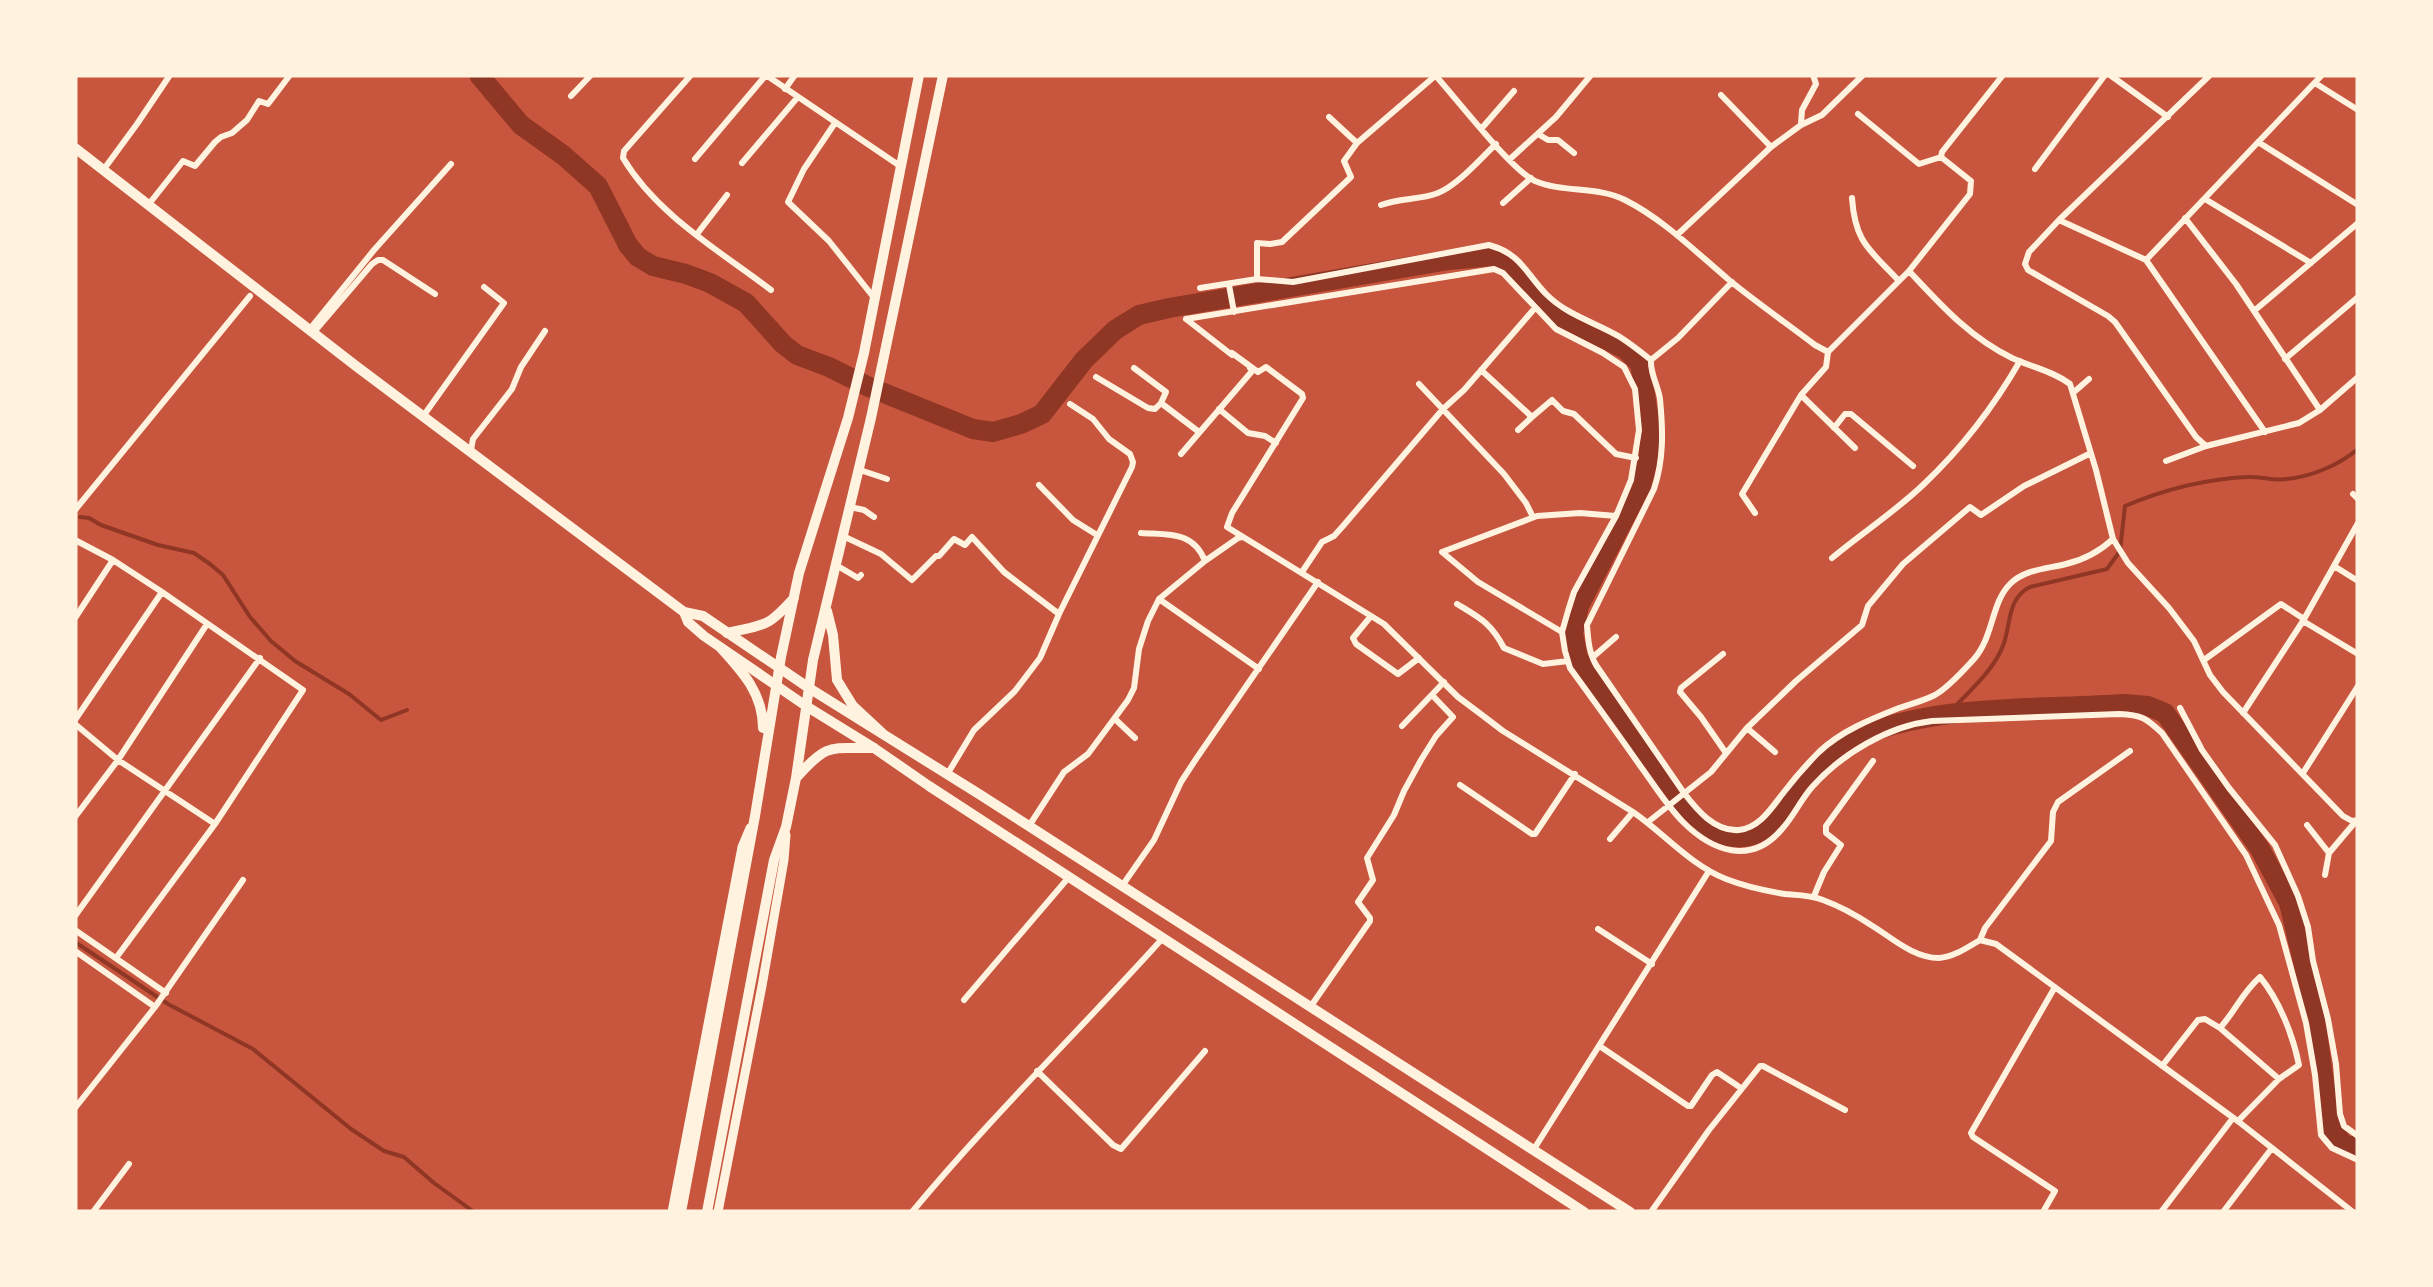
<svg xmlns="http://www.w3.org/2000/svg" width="2433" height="1287" viewBox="0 0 2433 1287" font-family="Roboto,sans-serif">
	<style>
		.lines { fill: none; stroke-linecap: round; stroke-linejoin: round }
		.stream { stroke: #8f3625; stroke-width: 4 }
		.river { stroke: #8f3625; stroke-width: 20 }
		.minor { stroke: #fff3e0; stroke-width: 6 }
		.secondary { stroke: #fff3e0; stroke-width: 9 }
		.primary { stroke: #fff3e0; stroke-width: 10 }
		.trunk { stroke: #fff3e0; stroke-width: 10 }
	</style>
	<rect width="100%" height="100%" fill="#c8553d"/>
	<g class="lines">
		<!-- stream -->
		<path class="stream" d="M80,517L89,518L101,525L158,545L194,553L210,564L223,575L250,617L271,641L295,661L349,694L381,720L407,710
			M1949,713C1968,692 1995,670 2004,643C2011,621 2008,598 2030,587L2107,569L2120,551L2125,506C2163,490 2206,479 2247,477C2260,476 2273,481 2286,479C2311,477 2339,465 2358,449
			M75,942L168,1004L253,1049L351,1129L384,1151L404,1157L434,1183L474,1212"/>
		<!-- river -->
		<path class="river" d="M479,75L521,125L563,155L598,186L628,245L638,257L653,266L686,274L710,283L746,303L783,344L797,355L829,367L869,387L973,429L993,432L1021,424L1042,414L1084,360L1115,330L1139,315L1169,308L1449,260L1492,256L1509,262L1543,303L1558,316L1625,349L1640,364L1650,426L1649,457L1641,486L1579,606L1573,633L1578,658L1694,820C1766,869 1778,804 1824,761C1831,754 1838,746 1847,741C1932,703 2033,710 2125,704L2148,706L2165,713L2260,849L2289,903L2313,1004L2330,1125L2343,1144L2358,1147"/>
		<!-- minor -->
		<path class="minor" d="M691,75L624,151L623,158C657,215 720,251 771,290
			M1435,75C1456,98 1511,170 1535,181C1563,193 1598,186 1625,200C1663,219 1697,253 1729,280C1756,302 1786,323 1815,345L1828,352
			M2110,75L2168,117
			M2315,83L2358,110
			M785,89L795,75
			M1721,95L1771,147
			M571,96L591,75
			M1858,114L1919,164L1941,157
			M1329,117L1357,143L1435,76
			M835,123L804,169L788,202L829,241L875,299
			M1801,124L1802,110L1816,84L1813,75
			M1482,128L1514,91
			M1538,134L1548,140H1558L1574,153
			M2258,142L2358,205
			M1941,157L1942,152L2003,75
			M695,159L766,75L900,166
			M1510,159L1556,117L1591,75
			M742,163L797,98
			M104,169L137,124L170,75
			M2035,169L2105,75
			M1852,198C1855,243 1870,250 1899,281
			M2205,199L2311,263
			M1503,203L1531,178
			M149,204L183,161L195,166L215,142L221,137L232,133L247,120L259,101L268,104L290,75
			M1381,205C1400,198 1420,200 1438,193C1458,185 1480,159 1496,144
			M2185,218L2236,284L2320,410
			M2059,220L2146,260L2322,75
			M697,234L727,195
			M1677,235L1771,147L1801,125L1822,115L1863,75
			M2146,260L2265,432
			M1909,271C1940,304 1970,338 2012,358C2031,367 2053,371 2070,384L2096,470L2113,539L2128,563L2169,608L2194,641L2210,675L2223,692L2343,816L2352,821L2358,820
			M1257,279V243L1270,244L1282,242L1351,177L1344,161L1357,143
			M1229,285L1234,312
			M1200,288L1257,279L1293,282L1489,245C1521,254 1525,272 1546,294C1568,316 1595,322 1620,337C1631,344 1641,352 1651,360C1650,374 1658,385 1660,399C1663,430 1664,459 1654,489L1587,625C1588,639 1589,653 1596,665L1684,793C1697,810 1715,832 1739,830C1760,828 1772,807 1784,792C1794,779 1807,764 1819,752C1841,731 1871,719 1899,708C1911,704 1923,701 1935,695C1949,687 1963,671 1974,659C1994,636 1991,603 2010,584C2025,569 2047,569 2066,564C2083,560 2100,551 2113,539
			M2254,311L2358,223
			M1186,319L1494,269L1503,273L1556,329L1603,353L1624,367L1635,389L1639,430L1631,480L1616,516L1574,592L1568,611L1562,632L1565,651L1570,668C1594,701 1618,734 1641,767C1655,786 1667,806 1683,822C1712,851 1751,866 1782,829C1794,816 1801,799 1813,786C1842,754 1888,726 1932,721L2119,714C2142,715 2146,718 2162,733L2246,855L2279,925L2306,1023L2315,1075L2321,1135L2332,1148L2358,1160
			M1186,319L1232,355
			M310,329L374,250L451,164
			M314,332L372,264L378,260H383L435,294
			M1828,352L1909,271L1970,194L1971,181L1941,157
			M1232,353L1258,372L1266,367L1302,394L1303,398L1232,513L1227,527L1384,624L1458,697L1482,715L1503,731L1633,812C1665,834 1689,864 1726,879C1744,886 1766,891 1785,894C1798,895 1811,895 1823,900C1839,906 1856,915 1871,925C1891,937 1913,958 1939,958C1954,957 1968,947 1980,940L1996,944L2239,1122L2353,1212
			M2285,359L2358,297
			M1651,360L1678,338L1732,282
			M1134,368L1166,392L1161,403L1199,432
			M1481,370L1532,417L1552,400L1563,411L1574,414L1616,454L1636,458
			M1096,377L1148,408L1155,409L1161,403
			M1419,384L1504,474L1526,503L1533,517
			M2074,392L2089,379
			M1801,395L1855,448
			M1219,409L1248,433L1265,436L1276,443
			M424,415L504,303L484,287
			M1834,428L1845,414H1851L1913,466
			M1518,430L1532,417
			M2206,446L2196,437L2115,322L2108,316L2028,270L2025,264L2029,252L2059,220L2210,75
			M471,450L473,439L512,389L521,367L545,331
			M1181,454L1253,370L1250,368
			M2166,461L2206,446L2299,423L2320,410L2358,377
			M860,470L887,479
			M1039,485L1073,520L1097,535
			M2353,494L2358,499
			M850,507L864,510L874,517
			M75,510L250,296
			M1755,513L1742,494L1801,395L1826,367L1828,352
			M1141,533C1169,535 1193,531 1205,561
			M843,536L881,554L912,580L936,556H939L954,539L965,545L972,537L1004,572L1059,614
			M75,540L113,560L162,592L303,690L215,824L116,958
			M1832,558C1862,533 1896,511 1924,484C1962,448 1994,406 2020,361
			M836,565L858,578L861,575
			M2334,566L2358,581
			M1302,572L1322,542L1334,536L1343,526L1443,409L1464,390L1535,308
			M1159,599L1259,669
			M1457,604C1480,618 1491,623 1504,648L1543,664L1568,661
			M1371,616L1353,638L1356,644L1398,674L1419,658
			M75,618L113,560
			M2303,621L2358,654
			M1562,632L1478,582L1442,552L1537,516L1580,513L1616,516
			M1723,654L1681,688L1680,692L1701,717L1726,753
			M1593,657L1616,637
			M2204,660L2281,604L2304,619
			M2180,708L2202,750L2229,788L2275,845L2298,896L2308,927L2313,961L2328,1019L2336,1064L2340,1114L2344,1126L2358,1136
			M2243,713L2303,621L2358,523
			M1115,719L1135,738
			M75,720L162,592
			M75,724L118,760L215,824
			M1402,726L1444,682
			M1747,728L1775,752
			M948,773L974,730L1015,691L1040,658L1059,614L1132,467L1133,462L1130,454L1109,439L1093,419L1070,404
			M2303,773L2358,686
			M1460,785L1532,834H1535L1575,774
			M75,817L118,760L207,624
			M1648,822L1711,772L1747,728L1796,681L1862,625L1868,606L1903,564L1970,507L1981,515L2024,486L2091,453
			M2307,825L2329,853
			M1029,826L1064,772L1088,754L1128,700L1134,688L1139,649L1148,621L1159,599L1205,561L1238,538L1242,537
			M1610,839L1633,812
			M2325,875L2329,853L2356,821
			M1122,886L1154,840L1181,782L1196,759L1318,582
			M1814,896L1824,872L1841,845L1826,833V826L1873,761
			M75,916L260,658
			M1598,929L1652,964
			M75,930L166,993
			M1980,940L1985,928L2051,841L2053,812L2058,802L2130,751
			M75,951L155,1007
			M964,1000L1069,877
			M1311,1006L1370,921V918L1358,902L1373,880L1367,858L1394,815L1404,791L1421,760L1436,736L1453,717L1433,696
			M1601,1047L1688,1106H1691L1712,1075L1717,1072L1738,1086
			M2162,1066L2198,1020L2205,1019L2220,1028
			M1037,1071L1113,1145L1121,1149L1205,1051
			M75,1108L155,1007L243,880
			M2238,1121L2279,1079L2299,1065C2293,1035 2279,1000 2260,977C2242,993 2236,1010 2220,1028L2279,1079
			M1534,1149L1709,871
			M93,1212L129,1164
			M912,1212C991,1117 1079,1031 1162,939
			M1651,1212L1709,1130L1760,1066H1763L1845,1110
			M2043,1212L2055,1191L1973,1137L1971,1133L2055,987
			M2161,1212L2233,1118
			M2223,1212L2272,1148"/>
		<!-- secondary -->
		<path class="secondary" d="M672,1212L742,847L750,828
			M718,1212L762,986L784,860L786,835"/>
		<!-- primary -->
		<path class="primary" d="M75,148L356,366L684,612L703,616L809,688L979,794L1630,1212
			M684,612L688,622L704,636L806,706L874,748L929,786L1584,1212"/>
		<!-- trunk -->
		<path class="trunk" d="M827,611L833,635L837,680L853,706L882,733
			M727,633C765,624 766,629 794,598
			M721,648C743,672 763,694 763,728
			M797,777C829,741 831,749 874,748
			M681,1212L755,816L781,657L799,573L848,418L864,353L919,75
			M707,1212L774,860L786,827L796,778L813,660L871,418L943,75"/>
	</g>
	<!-- border -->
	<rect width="2433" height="1287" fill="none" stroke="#fff3e0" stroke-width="155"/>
</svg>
